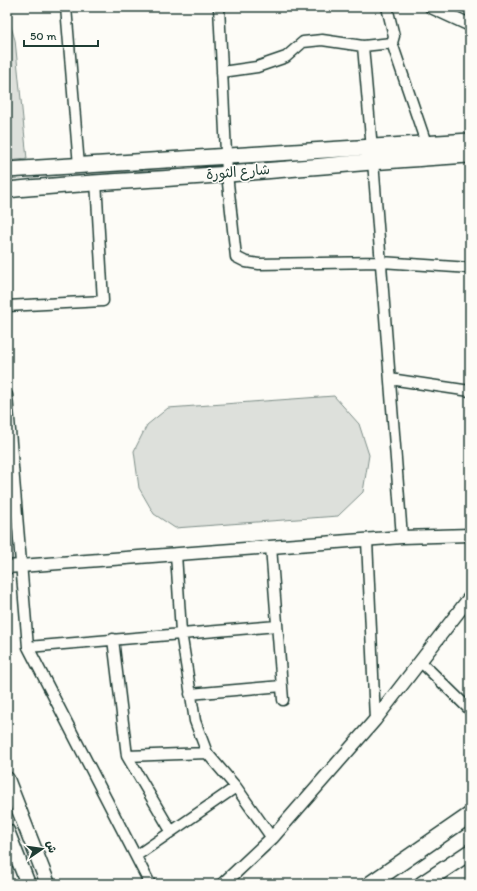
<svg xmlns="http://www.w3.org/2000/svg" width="477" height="891" viewBox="0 0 477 891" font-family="Itim,'Playpen Sans Arabic',sans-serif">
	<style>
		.built { fill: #eceee9 }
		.green { fill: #dde0db; stroke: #7e8e88 }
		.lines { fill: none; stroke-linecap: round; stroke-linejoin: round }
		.minor-casing { stroke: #1f3d34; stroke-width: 13 }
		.tertiary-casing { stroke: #1f3d34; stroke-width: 15 }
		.secondary-casing { stroke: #1f3d34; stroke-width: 17 }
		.primary-casing { stroke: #1f3d34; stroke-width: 18 }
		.minor { stroke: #fdfcf7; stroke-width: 10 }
		.tertiary { stroke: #fdfcf7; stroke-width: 12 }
		.secondary { stroke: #fdfcf7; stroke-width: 14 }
		.primary { stroke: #fdfcf7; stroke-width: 15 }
		.labels { text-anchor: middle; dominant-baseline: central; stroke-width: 3; stroke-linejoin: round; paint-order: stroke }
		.street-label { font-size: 14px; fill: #1f3d34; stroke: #fdfcf7 }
	</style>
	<rect width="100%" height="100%" fill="#fdfcf7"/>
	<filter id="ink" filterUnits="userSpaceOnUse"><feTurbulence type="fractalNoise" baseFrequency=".025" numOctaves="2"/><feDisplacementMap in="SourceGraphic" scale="8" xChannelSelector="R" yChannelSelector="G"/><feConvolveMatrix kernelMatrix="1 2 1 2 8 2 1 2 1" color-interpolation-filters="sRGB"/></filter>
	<g filter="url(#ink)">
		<!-- built -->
		<path class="built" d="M7,395L22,565L7,566Z"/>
		<!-- green -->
		<path class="green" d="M7,13L15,40L27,159L7,161Z
			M334,396L359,424L369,455L363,492L338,516L175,528L154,514L139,488L134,451L147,425L168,408Z"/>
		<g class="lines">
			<defs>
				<path id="minor" d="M66,7L79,166
					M219,7L227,174L236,257L246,262L259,264L381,262L470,268
					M392,43L426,143
					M363,46L373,161L402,537
					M222,72L257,67L286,57L303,42L322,40L363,46L392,43L394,36L387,7
					M7,306L103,301L96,181
					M390,379L470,391
					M7,395L28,647L150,884
					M367,540L375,720
					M271,547L283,700
					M176,554L181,632L195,721L207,753L236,787L272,838
					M113,639L127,756L171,831
					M28,647L277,626
					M420,661L470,710
					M190,694L282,686
					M127,756L207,753
					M136,856L236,787
					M7,862L18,858"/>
				<path id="tertiary" d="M431,7L470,25
					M7,567L402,537L470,535
					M223,884L272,838L375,720L470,597"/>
				<path id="secondary" d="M7,779L48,884
					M7,831L28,884"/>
				<path id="primary" d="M7,170L470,141
					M7,190C81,183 154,180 228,174C309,167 389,160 470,155
					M370,884L470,815
					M422,884L470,852"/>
			</defs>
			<!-- minor casing -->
			<use href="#minor" class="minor-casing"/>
			<!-- tertiary casing -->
			<use href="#tertiary" class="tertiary-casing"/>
			<!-- secondary casing -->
			<use href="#secondary" class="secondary-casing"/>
			<!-- primary casing -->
			<use href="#primary" class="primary-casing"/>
			<!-- minor -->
			<use href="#minor" class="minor"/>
			<!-- tertiary -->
			<use href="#tertiary" class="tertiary"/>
			<!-- secondary -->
			<use href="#secondary" class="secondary"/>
			<!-- primary -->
			<use href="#primary" class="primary"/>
		</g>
	</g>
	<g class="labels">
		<!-- street labels -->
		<g class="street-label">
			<text transform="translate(238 172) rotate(-5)">شارع الثورة</text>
		</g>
	</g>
	<!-- margin -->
	<rect width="477" height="891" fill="none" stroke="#fdfcf7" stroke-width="24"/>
	<rect x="12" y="12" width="453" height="867" fill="none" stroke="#1f3d34" stroke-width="1.5" filter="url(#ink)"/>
	<!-- north arrow -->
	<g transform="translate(42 849) rotate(77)" stroke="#fdfcf7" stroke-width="3" paint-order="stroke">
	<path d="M0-3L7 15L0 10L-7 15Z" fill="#1f3d34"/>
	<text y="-6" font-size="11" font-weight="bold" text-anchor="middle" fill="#1f3d34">ش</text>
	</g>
	<!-- scale -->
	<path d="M24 40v6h74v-6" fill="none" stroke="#1f3d34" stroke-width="2"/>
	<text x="30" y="40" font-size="12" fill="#1f3d34" stroke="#fdfcf7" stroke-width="3" paint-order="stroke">50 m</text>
</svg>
